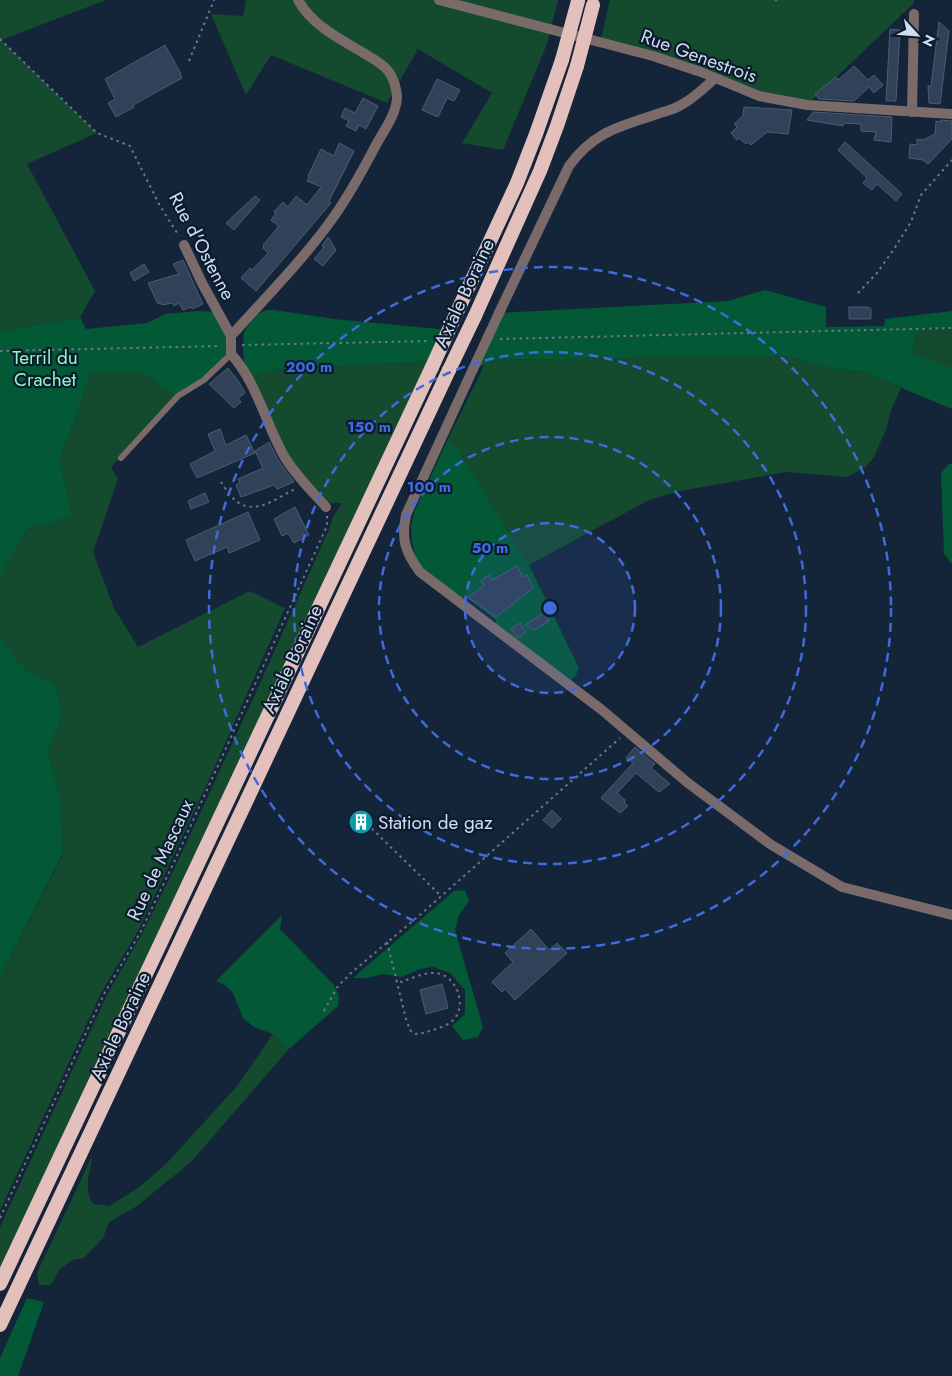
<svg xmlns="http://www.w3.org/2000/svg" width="952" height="1376" viewBox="0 0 952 1376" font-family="Jost,sans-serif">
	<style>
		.green { fill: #144b2f }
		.forest { fill: #035936 }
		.building { fill: #304158; stroke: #4a5d74 }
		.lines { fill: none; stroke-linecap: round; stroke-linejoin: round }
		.path { stroke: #6a7889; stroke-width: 2; stroke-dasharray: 2.5 4; stroke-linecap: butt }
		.service { stroke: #7a6a69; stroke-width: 6 }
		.minor { stroke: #7a6a69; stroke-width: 10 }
		.trunk { stroke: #e4c0bd; stroke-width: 14 }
		.minor-bridge { stroke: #7a6a69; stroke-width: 10 }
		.trunk-bridge { stroke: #e4c0bd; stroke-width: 14 }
		.ring { fill: none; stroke: #416adc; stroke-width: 2.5; stroke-dasharray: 9 6 }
		.labels { text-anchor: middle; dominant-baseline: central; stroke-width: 4.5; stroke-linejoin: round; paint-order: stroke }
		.street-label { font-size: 19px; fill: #d2dcea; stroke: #0b1b2f }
		.park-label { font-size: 19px; fill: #91f6bd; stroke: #0b1b2f }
		.poi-label { font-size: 19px; fill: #d2dcea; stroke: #0b1b2f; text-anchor: start }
		.centre { fill: #416adc; stroke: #0b1b2f; stroke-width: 2.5 }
		.ring-label { font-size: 15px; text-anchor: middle; font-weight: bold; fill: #416adc; stroke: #0b1b2f; stroke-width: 4.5; stroke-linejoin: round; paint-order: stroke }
	</style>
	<rect width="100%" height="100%" fill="#142539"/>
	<!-- green -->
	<path class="green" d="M0,0H106L1,40L97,133L27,164L95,291L80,317L0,332Z
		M246,0H558L547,44L503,150L462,143L492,93L418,49L387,103L271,55L246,95L211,14L243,16Z
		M610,0H914V3L807,105L759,96L600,42Z
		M952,328V367L911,353L914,344L915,329Z
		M786,356L830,368L864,372L901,388L891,410L887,427L874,457L865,468L846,477L786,472L680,491L649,500L529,565L458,449L447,441L485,364L497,360Z
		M434,361L0,1284V1227L107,995L142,934L178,861L257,690L330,527L332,519L342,503H330L310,482L296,472L245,367L263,374L270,370Z
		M91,373H141L178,396L111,467L118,479L93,552L114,608L138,647L250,591L285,608L207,784L138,931L101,993L0,1211V977L63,854L61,799L48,753L62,715L55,684L33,675L16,659L0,633V577L24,533L36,525L55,522L72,514L60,460Z
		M273,1034L289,1049L191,1162L137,1206L109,1222L103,1238L84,1258L72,1260L59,1270L51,1285H39L37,1273L93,1154C90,1170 83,1190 93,1204L109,1206L138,1188L166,1164L238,1085Z"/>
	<!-- forest -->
	<path class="forest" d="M765,290L826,307V327L884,326L885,319L952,311V328L915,329L914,344L911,353L952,367V409L864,372L830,368L786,356L497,360L473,369L499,313L728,301Z
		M274,310L334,319L449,330L434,361L270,370C248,385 242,363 243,344C244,341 243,336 244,333C246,326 256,315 262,312C265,310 270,310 274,310Z
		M198,311L218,312L231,336V354L204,380L178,396L141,373H91L60,460L72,514L55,522L36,525L24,533L0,577V332L80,317L86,329L147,323L165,314Z
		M447,441L458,449L529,565L579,668L576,675L570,681L496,626V620L467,598H458L420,567L416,559L412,542L411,526L415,510Z
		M949,464H952V564L944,554L941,473Z
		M0,633L16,659L33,675L55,684L62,715L48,753L61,799L63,853L0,977Z
		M465,890L469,901L459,915L455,930L483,1027L478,1037L463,1040L452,1026L465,1014V990L450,973L433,967L420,969L402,977L384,974L367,978H353L454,891Z
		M282,915L280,929L334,985L339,996L338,1006L289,1049L273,1034L254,1027L243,1018L233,993L226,986L216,981Z
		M27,1298L44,1302L18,1376H0V1358Z"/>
	<!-- building -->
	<path class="building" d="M939,22L949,31L940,104L929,103L928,86H931Z
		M890,29L900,30L896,101H886Z
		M165,45L181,74L180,75L182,78L133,105L134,107L116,117L108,103L115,99L105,79Z
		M854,66L868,80L874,75L883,85L874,93L869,87L854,101L819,99L815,94L836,77L838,80Z
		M437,79L460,90L454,101L447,98L438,117L422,110Z
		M363,98L378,106L366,129L359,125L356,131L346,126L349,121L341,117L345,108L355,113Z
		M744,107L792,110L788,134L767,132L751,145L748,142L746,144L739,138L737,140L731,133L737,127L734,124L743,116Z
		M813,112L892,117L891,142L874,140L876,132L861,131V124L844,123L843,126L807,120Z
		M941,120L952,121V139L928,164L923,160L909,158L910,144L917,145V139L923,140L935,134L936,121L941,122Z
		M845,142L902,194L896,201L877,184L872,190L863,183L867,178L838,150Z
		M339,143L354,151L329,201L331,203L256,291L241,278L250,268L252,270L268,253L263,248L264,246L263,245L279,226L271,220L276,213L274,212L283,202L288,207L296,196L307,205L321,187L307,181L309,177L308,176L321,149L334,156Z
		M255,196L260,200L234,230L226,223Z
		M328,237L336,250L323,266L314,259L324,247L322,246Z
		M183,260L203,304L192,309L191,307L183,310L179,303L174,306L173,303L162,305L161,303L158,304L148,283L179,274L173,264Z
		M144,264L149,272L134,281L130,273Z
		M849,307H868L871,309V319H849Z
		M228,368L239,382L245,393L238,398L241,402L234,408L209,384Z
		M220,429L226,445L246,435L255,453L197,478L190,464L215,451L208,434Z
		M269,442L278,460L294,482L277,489L274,485L241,497L236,485L240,483L238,479L263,468L255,451Z
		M205,493L209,502L191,509L188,501Z
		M295,507L309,535L294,543L288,533L282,536L274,519Z
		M248,512L260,540L229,553L227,547L195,561L186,540Z
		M517,566L523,577L527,575L533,588L496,617L468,597L484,586L481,581L489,575L492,580Z
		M544,613L549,621L534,630L525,625Z
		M520,623L526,632L518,638L511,629Z
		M635,747L655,764L651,768L670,784L659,792L636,773L617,793L625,800L624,802L628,806L620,813L601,798L633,763L626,758Z
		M552,810L561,819L552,828L543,820Z
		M531,929L549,950L557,943L567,953L515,1000L505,989L502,992L492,982L513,962L505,953Z
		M442,984L448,1008L426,1014L420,990Z"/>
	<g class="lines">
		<!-- path -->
		<path class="path" d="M775,0H777
			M0,39L97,133L130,146L160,206L179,236
			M189,61L214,0
			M858,293L877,273L894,249L911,222L921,195L952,160
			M500,339L952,328
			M242,345L430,341
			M0,351L220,346
			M221,482C225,488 230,496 236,501C255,516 277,498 295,489
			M367,824L441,896
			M387,942L406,1019L410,1030L414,1034C421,1034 426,1032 433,1030C438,1028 446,1026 451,1022C470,1007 456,971 431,973C421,974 411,978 402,982L396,980
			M324,1011L338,986L351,973L421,914L620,738
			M0,1218L104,994L140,933L175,860L327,526V516"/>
		<!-- service -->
		<path class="service" d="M121,458L178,396L204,380L231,354"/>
		<!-- minor -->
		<path class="minor" d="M439,0L653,56L701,72L759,96L807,105L952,114
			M912,112L914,14
			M184,245L202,283L231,336C266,297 305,258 335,215C351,192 364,168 377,143C385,129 396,114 397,98C397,90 394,79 389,72C383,63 371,58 362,52C338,38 312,25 298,0
			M499,313L569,166C595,130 621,127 660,113C667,111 675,109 681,105C694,98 703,89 714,79
			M231,354C256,381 266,424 284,456C295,475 312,491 326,507
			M473,369L406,515C401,539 405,552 420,572L602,710L688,783L770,844L842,887L952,915"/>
		<!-- trunk -->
		<path class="trunk" d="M457,312L517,183L536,134L562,60
			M475,316L540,171L557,126L577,66
			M0,1284L432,367
			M0,1325L449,370"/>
		<!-- minor-bridge -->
		<path class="minor-bridge" d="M231,336V354
			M473,369L499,313"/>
		<!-- trunk-bridge -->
		<path class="trunk-bridge" d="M562,60L578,1
			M577,66L593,5
			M432,367L457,312
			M449,370L475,316"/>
	</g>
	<!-- distance rings -->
	<circle cx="550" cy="608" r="85" fill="#416adc" fill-opacity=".12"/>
	<g class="ring">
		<circle cx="550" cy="608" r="85"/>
		<circle cx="550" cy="608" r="171"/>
		<circle cx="550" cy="608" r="256"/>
		<circle cx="550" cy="608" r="341"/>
	</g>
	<!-- icons -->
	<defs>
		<symbol id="building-disc" viewBox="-11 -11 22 22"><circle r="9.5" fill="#0f9aa8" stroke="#0b1b2f"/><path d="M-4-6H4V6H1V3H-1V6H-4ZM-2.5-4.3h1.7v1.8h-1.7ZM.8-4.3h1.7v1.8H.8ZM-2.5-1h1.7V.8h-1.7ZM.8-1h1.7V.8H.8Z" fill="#fff"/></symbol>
	</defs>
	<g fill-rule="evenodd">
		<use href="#building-disc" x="347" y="808" width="28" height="28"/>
	</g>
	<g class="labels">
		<!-- street labels -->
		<g class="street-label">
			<text transform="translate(699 56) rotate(20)">Rue Genestrois</text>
			<text transform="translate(202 246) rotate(62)">Rue d'Ostenne</text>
			<text transform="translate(464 293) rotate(-65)">Axiale Boraine</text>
			<text transform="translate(292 659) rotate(-65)">Axiale Boraine</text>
			<text transform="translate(160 860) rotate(-65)">Rue de Mascaux</text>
			<text transform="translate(120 1026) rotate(-65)">Axiale Boraine</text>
		</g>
		<!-- park labels -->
		<g class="park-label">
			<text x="45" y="357">Terril du<tspan x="45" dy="22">Crachet</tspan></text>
		</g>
		<!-- poi labels -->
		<g class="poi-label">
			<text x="378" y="822">Station de gaz</text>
		</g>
	</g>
	<circle cx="550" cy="608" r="8" class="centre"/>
	<g class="ring-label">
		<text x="309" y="372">200 m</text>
		<text x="369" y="432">150 m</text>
		<text x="429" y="492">100 m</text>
		<text x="490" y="553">50 m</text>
	</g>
	<!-- north arrow -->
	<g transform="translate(917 35) rotate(116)" stroke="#0b1b2f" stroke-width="4" paint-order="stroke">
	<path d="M0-4L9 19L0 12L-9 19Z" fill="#d2dcea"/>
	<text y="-8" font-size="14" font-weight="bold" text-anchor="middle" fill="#d2dcea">N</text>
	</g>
</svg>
